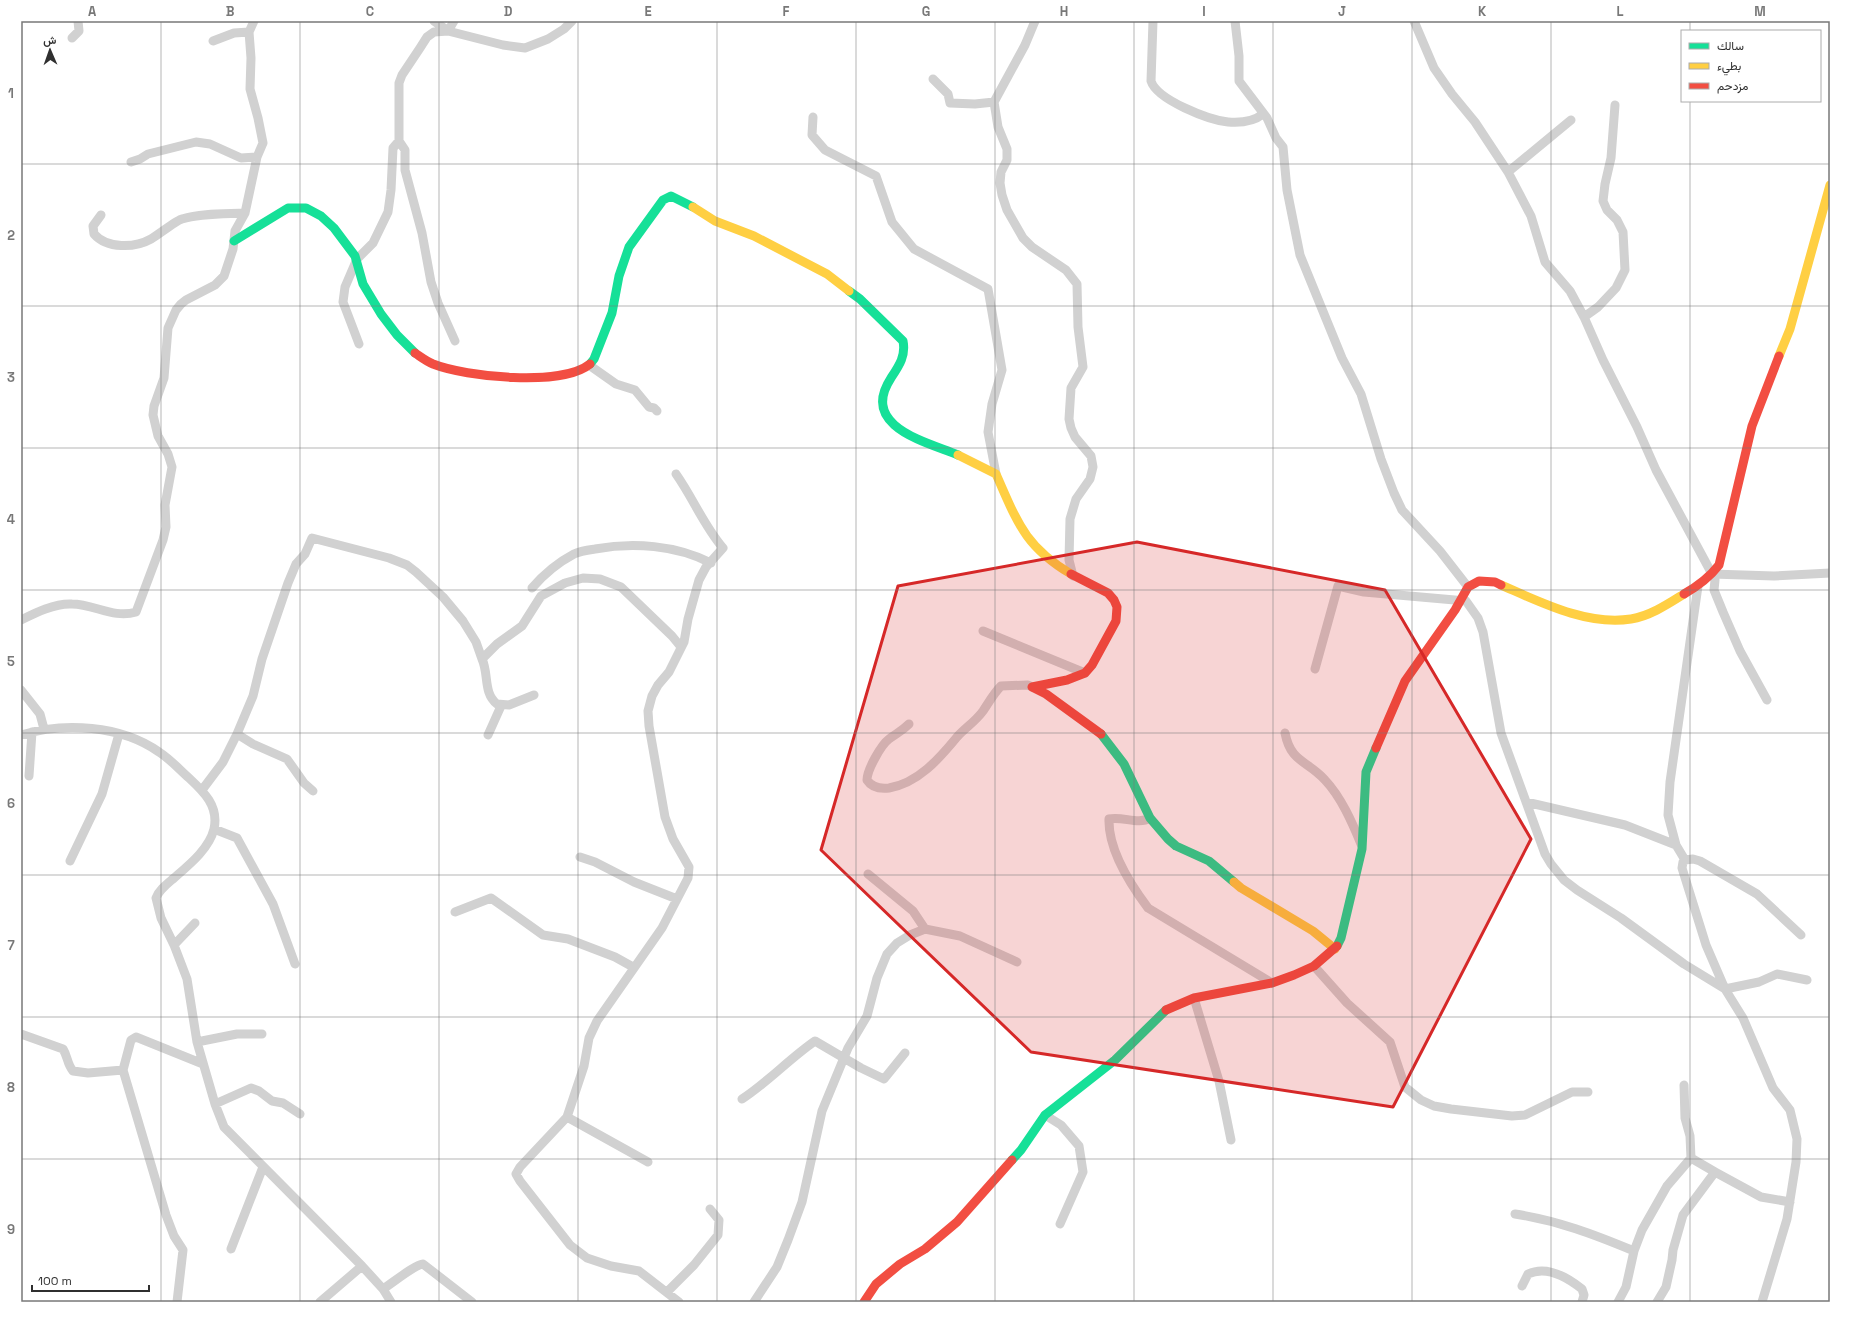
<svg xmlns="http://www.w3.org/2000/svg" width="1851" height="1323" viewBox="0 0 1851 1323" font-family="'Space Grotesk',Vazirmatn,sans-serif">
	<style>
		.lines { fill: none; stroke-linecap: round; stroke-linejoin: round }
		.street { stroke: #d1d1d1; stroke-width: 9 }
		.fast { stroke: #16e098; stroke-width: 9 }
		.slow { stroke: #ffcf43; stroke-width: 9 }
		.jam { stroke: #f24e42; stroke-width: 9 }
		.marked { fill: #d62828; fill-opacity: 0.2; stroke: #d62828; stroke-width: 3; stroke-linejoin: round }
		.grid { fill: none; stroke: #787878; stroke-width: 1; stroke-opacity: 0.55 }
		.neatline { fill: none; stroke: #787878; stroke-width: 1.5 }
		.grid-label { font-size: 13px; text-anchor: middle; font-weight: bold; fill: #787878 }
	</style>
	<rect width="100%" height="100%" fill="#fff"/>
	<g class="lines">
		<!-- street -->
		<path class="street" d="M434,21L448,31L454,21
			M1035,21L1025,45L994,102L998,127L1007,149V160L1001,172L1000,183L1002,195L1007,210L1023,238L1032,247L1066,270L1077,284L1078,327L1083,367L1071,388L1069,419L1071,428L1075,437L1091,456L1093,467L1090,479L1076,499L1070,519L1069,560L1073,576
			M1153,21L1151,81C1157,100 1209,120 1228,122C1240,123 1253,122 1263,114
			M1235,21L1239,56V81L1267,118L1276,138L1283,147L1287,190L1300,255L1342,358L1361,394L1381,459L1394,493L1402,510L1440,551L1468,587
			M1414,21L1434,68L1452,94L1475,122L1508,172L1531,216L1545,262L1570,291L1584,317L1603,360L1637,427L1656,470L1712,574L1774,576L1830,573
			M72,38L79,31L78,21
			M213,41L234,33L249,32
			M933,79L948,94L950,103L975,104L994,102
			M813,117L812,135L825,150L876,176L892,222L914,249L988,289L1002,370L992,404L988,432L996,474
			M399,141L405,150V170L422,233L431,282L438,303L455,341
			M131,162L140,159L148,154L196,142L210,144L241,158L257,157
			M1508,172L1571,120
			M101,215L93,226L94,234C107,249 135,248 151,239C158,235 177,220 182,219C202,213 225,214 245,213
			M1584,317L1598,307L1616,288L1625,270L1623,232L1617,220L1607,210L1603,201L1605,184L1611,158L1615,105
			M359,344L343,302L345,287L357,259L373,243L388,212L391,190L393,148L399,141V83L402,75L420,48L427,37L434,32L448,31L503,45L525,48L548,39L564,29L572,21
			M589,365L616,384L635,390L649,407L654,408L657,411
			M676,474C693,498 704,526 723,548L706,567L699,580L688,619L684,642L669,672L658,685L652,696L648,711L649,726L665,817L673,839L689,867L688,878L662,928L597,1021L589,1038L584,1066L567,1117L520,1167L516,1174L520,1181L570,1245L587,1258L611,1266L639,1271L679,1302
			M1712,574L1715,580L1714,590L1723,612L1740,651L1767,700
			M532,588C544,574 557,563 574,554C580,551 588,550 595,549C633,542 676,545 711,563
			M21,620C35,613 55,603 72,604C94,604 114,619 136,612L163,540L166,527L165,505L172,467L168,454L158,436L153,415L154,406L164,378L168,328L176,310L181,304L186,300L215,285L224,276L233,249L235,231L245,213L257,157L263,143L258,118L250,89L251,58L249,32L254,21
			M983,631L1085,673
			M482,659C489,674 483,693 497,704L509,705L534,695
			M1315,669L1338,586L1364,592L1466,601L1478,618L1483,632L1501,733L1545,854L1551,864L1564,880L1577,890L1621,918L1684,964L1725,989L1759,982L1777,974L1807,980
			M21,690L40,714L44,729
			M909,724C902,731 897,733 889,739C881,745 867,770 867,780C872,788 880,789 889,788C918,783 939,759 957,737C965,728 976,721 983,711C989,702 994,693 1001,686L1028,685L1032,687
			M1285,733C1291,763 1307,760 1325,780C1341,797 1352,822 1361,844
			M237,734L253,744L287,759L304,783L313,791
			M21,735C64,722 121,725 159,752C170,759 179,769 189,778C204,792 219,806 214,829C209,849 189,865 174,878C167,884 159,890 156,898L161,918L174,945L187,979L197,1042L215,1104L224,1127L362,1266L383,1289L391,1302
			M488,735L501,706
			M29,776L32,732
			M202,790L223,762L237,734L253,696L262,659L288,583L296,564L305,554L312,538L389,558L407,565L416,572L443,597L463,621L476,642L482,659L497,644L522,626L541,596L565,583L583,578L600,579L621,587L672,636L681,647
			M1526,802L1625,825L1676,845
			M1150,818C1138,825 1123,816 1109,819C1108,849 1130,884 1148,908L1272,983
			M214,829L237,838L273,904L295,964
			M580,857L595,862L634,882L677,899
			M1685,860L1683,862L1682,868L1706,945L1725,989L1743,1018L1773,1088L1790,1110L1797,1139L1796,1162L1787,1219L1762,1302
			M1685,860L1676,845L1668,815L1670,782L1698,586
			M1685,860L1693,859L1700,861L1757,894L1801,935
			M70,861L102,794L119,734
			M868,874L913,911L925,929
			M455,912L491,898L543,935L568,939L615,957L633,967
			M174,945L195,923
			M1314,966L1347,1003L1390,1042L1405,1087L1421,1100L1434,1106L1451,1109L1512,1116L1525,1115L1572,1092H1588
			M1194,998L1219,1081L1231,1140
			M21,1034L63,1049C68,1057 67,1064 73,1071L88,1073L123,1070
			M197,1042L237,1034H262
			M742,1099C768,1082 789,1059 815,1041L861,1068L884,1079L905,1053
			M215,1104L251,1088L259,1091L272,1101L283,1103L300,1114
			M1045,1115L1061,1125L1079,1146L1083,1172L1060,1224
			M567,1117L648,1162
			M1715,1172L1761,1197L1790,1202
			M1515,1214C1559,1221 1593,1234 1634,1251
			M231,1249L263,1167
			M1522,1286L1528,1274C1547,1265 1567,1277 1582,1289L1584,1295L1582,1302
			M383,1289C391,1284 416,1264 423,1264L472,1302
			M667,1292L694,1265L718,1235L719,1220L710,1209
			M177,1302L183,1250L174,1236L166,1215L123,1070L131,1040L136,1037L203,1064
			M320,1302L362,1266
			M754,1302L777,1267L788,1240L802,1202L822,1111L848,1048L867,1016L877,978L887,954L897,943L910,935L925,929L960,936L1017,962
			M1618,1302L1626,1287L1634,1251L1642,1230L1667,1186L1691,1158L1690,1136L1685,1118L1684,1085
			M1657,1302L1666,1287L1672,1260L1673,1250L1683,1215L1715,1172L1691,1158"/>
		<!-- fast -->
		<path class="fast" d="M234,241L288,208H306L321,216L334,228L355,256L363,284L381,314L397,335L415,353
			M849,291L860,299L903,341C906,356 899,366 891,378C859,427 927,442 958,455
			M590,364L594,359L612,313L619,276L629,247L663,200L671,196L693,207
			M1101,734L1124,764L1150,818L1168,839L1176,846L1209,861L1234,882
			M1337,946L1341,938L1362,849L1366,772L1376,748
			M1012,1160L1021,1150L1045,1115L1115,1060L1166,1010"/>
		<!-- slow -->
		<path class="slow" d="M693,207L715,221L754,236L827,274L849,291
			M1779,356L1790,329L1830,185
			M958,455L996,474C1017,521 1024,546 1071,574
			M1501,585C1540,602 1587,626 1631,619C1650,616 1668,604 1684,594
			M1234,882L1241,888L1313,931L1335,949"/>
		<!-- jam -->
		<path class="jam" d="M415,353C421,357 426,361 433,364C466,377 562,387 590,364
			M1071,574L1108,593L1114,600L1117,607L1116,621L1092,665L1085,673L1067,680L1032,687L1046,694L1101,734
			M1684,594C1698,586 1709,578 1719,565L1752,426L1779,356
			M1376,748L1405,681L1455,610L1468,587L1479,581L1495,582L1501,585
			M1166,1010L1194,998L1272,983L1294,975L1314,966L1337,946
			M864,1302L876,1284L900,1264L925,1249L957,1222L1012,1160"/>
	</g>
	<!-- marked area -->
	<path class="marked" d="M1137,542L1385,590L1531,839L1393,1107L1031,1052L821,850L898,586Z"/>
	<!-- grid -->
	<path class="grid" d="M161,21V1302M300,21V1302M439,21V1302M578,21V1302M717,21V1302M856,21V1302M995,21V1302M1134,21V1302M1273,21V1302M1412,21V1302M1551,21V1302M1690,21V31M1690,101V1302M21,164H1830M21,306H1830M21,448H1830M21,590H1830M21,733H1830M21,875H1830M21,1017H1830M21,1159H1830"/>
	<!-- border -->
	<rect width="1851" height="1323" fill="none" stroke="#ffffff" stroke-width="44"/>
	<!-- legend -->
	<rect x="1681" y="30" width="140" height="72" fill="#ffffff" stroke="#acacac"/>
	<rect x="1689" y="43" width="20" height="6" fill="#16e098" stroke="#acacac"/>
	<text x="1717" y="50" font-size="12" fill="#2f2f2f">سالك</text>
	<rect x="1689" y="63" width="20" height="6" fill="#ffcf43" stroke="#acacac"/>
	<text x="1717" y="70" font-size="12" fill="#2f2f2f">بطيء</text>
	<rect x="1689" y="83" width="20" height="6" fill="#f24e42" stroke="#acacac"/>
	<text x="1717" y="90" font-size="12" fill="#2f2f2f">مزدحم</text>
	<!-- north arrow -->
	<g transform="translate(50 50) rotate(358)" stroke="#ffffff" stroke-width="3" paint-order="stroke">
	<path d="M0-3L7 15L0 10L-7 15Z" fill="#2f2f2f"/>
	<text y="-6" font-size="11" font-weight="bold" text-anchor="middle" fill="#2f2f2f">ش</text>
	</g>
	<!-- scale -->
	<path d="M32 1285v6h117v-6" fill="none" stroke="#2f2f2f" stroke-width="2"/>
	<text x="38" y="1285" font-size="12" fill="#2f2f2f" stroke="#ffffff" stroke-width="3" paint-order="stroke">100 m</text>
	<rect x="22" y="22" width="1807" height="1279" class="neatline"/>
	<g class="grid-label">
		<text x="92" y="16">A</text>
		<text x="230" y="16">B</text>
		<text x="370" y="16">C</text>
		<text x="508" y="16">D</text>
		<text x="648" y="16">E</text>
		<text x="786" y="16">F</text>
		<text x="926" y="16">G</text>
		<text x="1064" y="16">H</text>
		<text x="1204" y="16">I</text>
		<text x="1342" y="16">J</text>
		<text x="1482" y="16">K</text>
		<text x="1620" y="16">L</text>
		<text x="1760" y="16">M</text>
		<text x="11" y="98">1</text>
		<text x="11" y="240">2</text>
		<text x="11" y="382">3</text>
		<text x="11" y="524">4</text>
		<text x="11" y="666">5</text>
		<text x="11" y="808">6</text>
		<text x="11" y="950">7</text>
		<text x="11" y="1092">8</text>
		<text x="11" y="1234">9</text>
	</g>
</svg>
